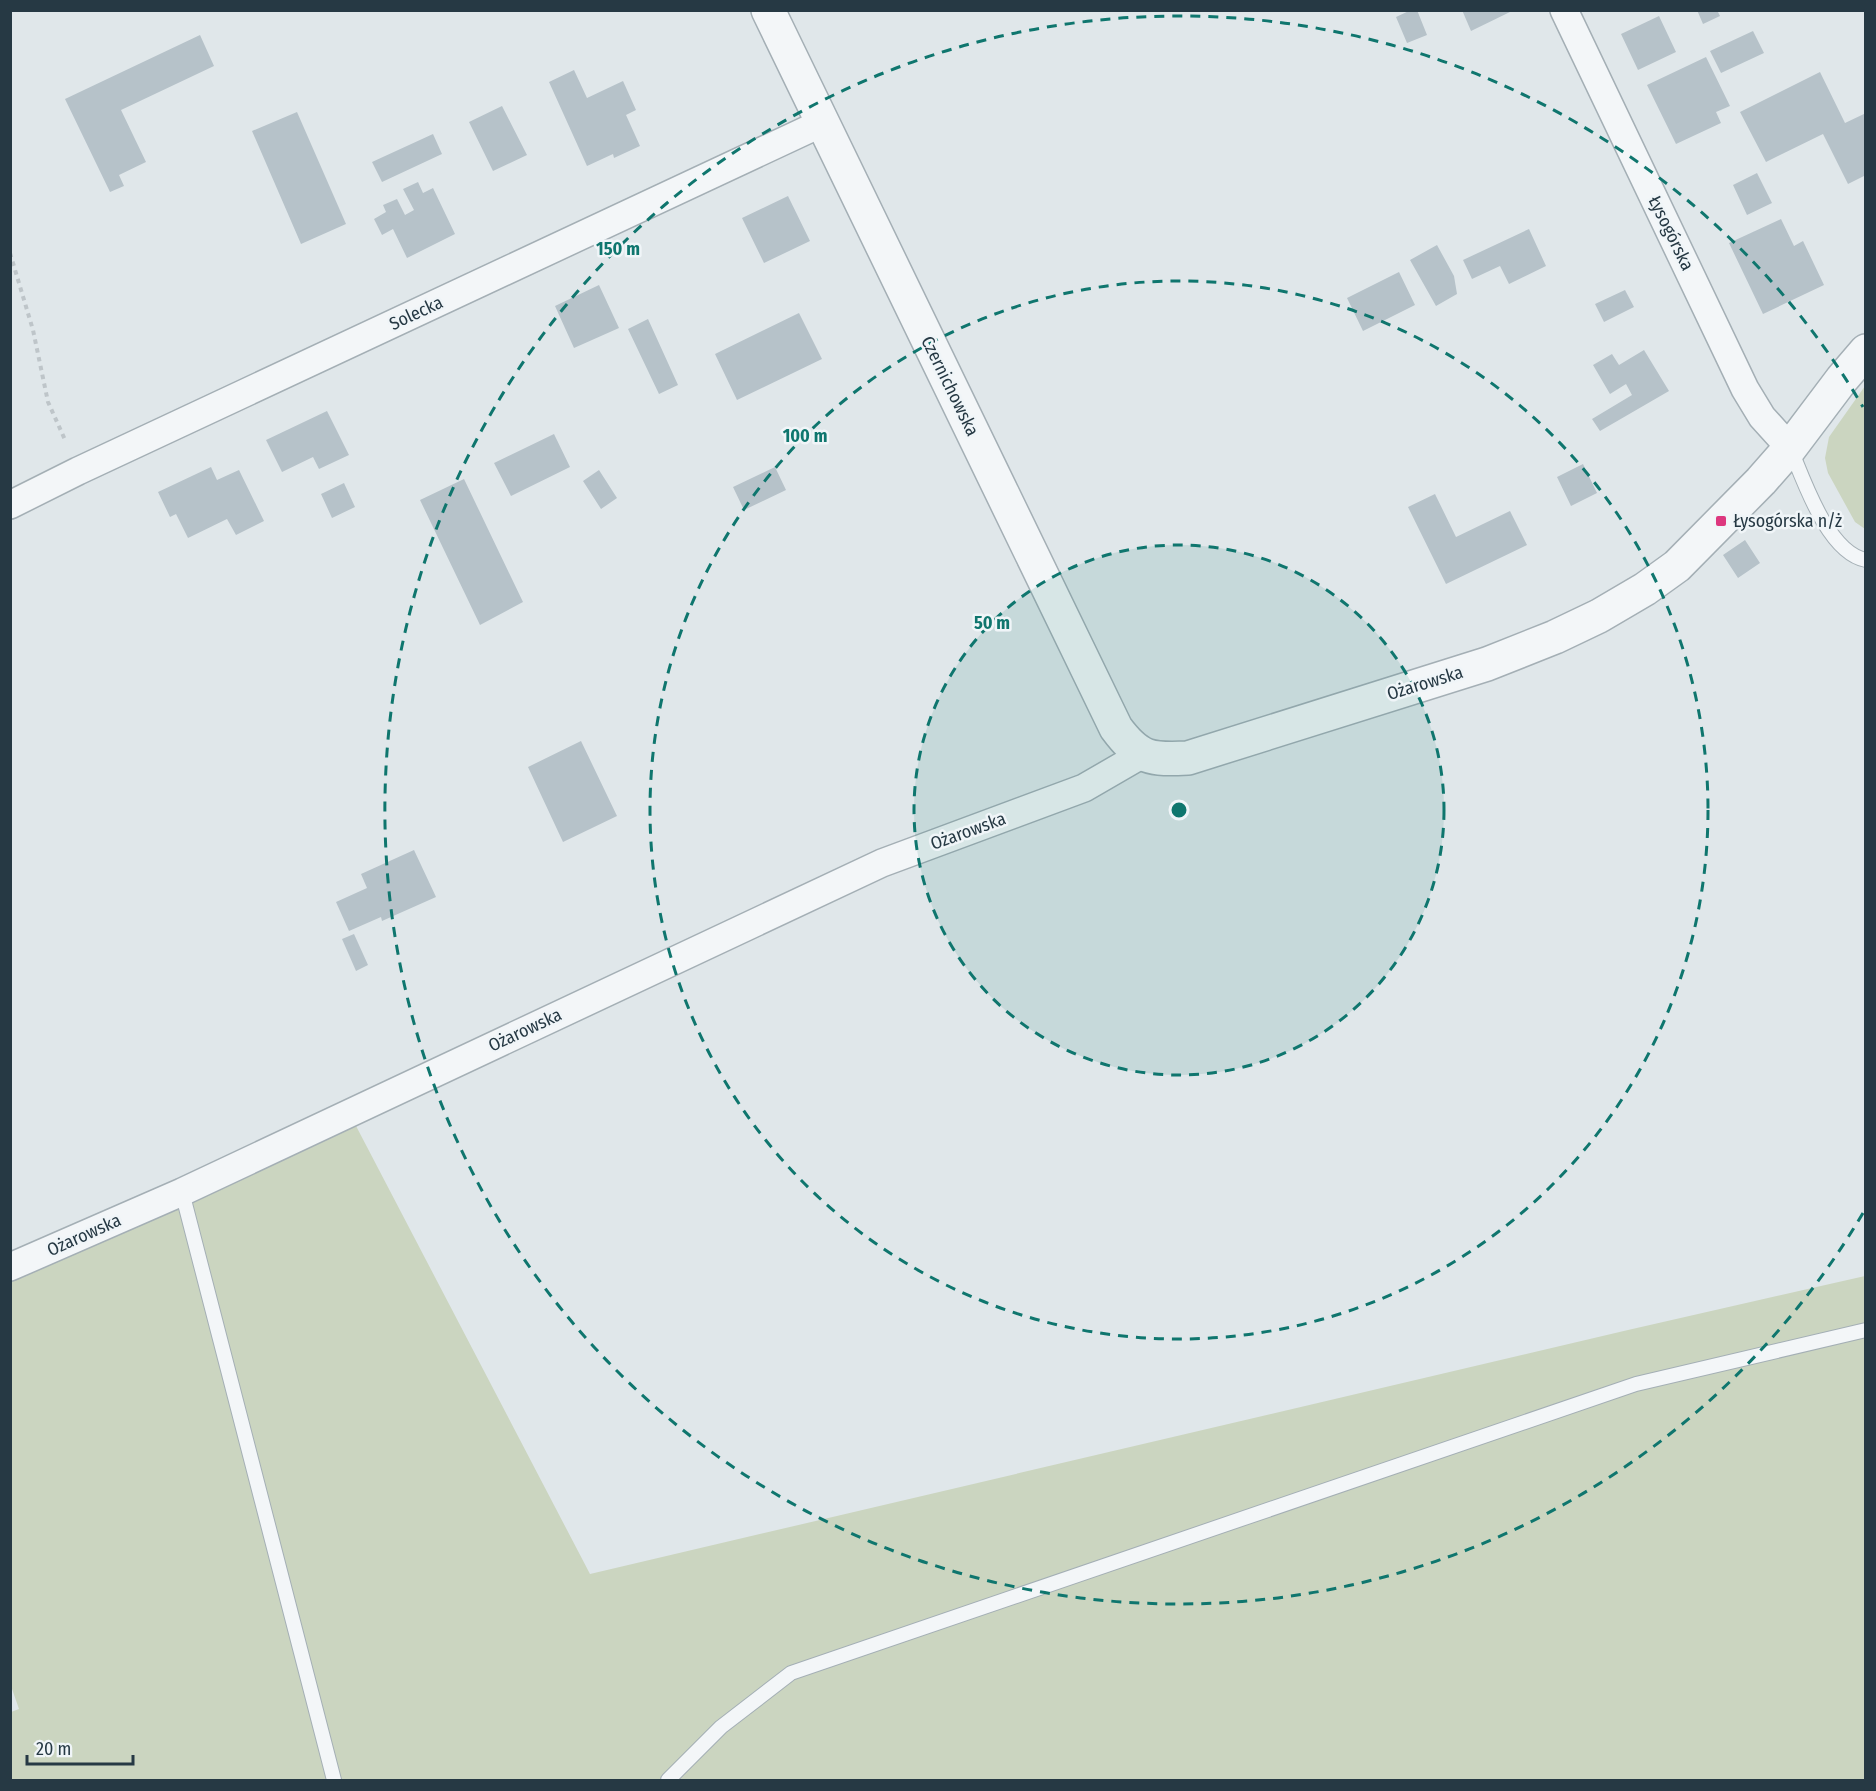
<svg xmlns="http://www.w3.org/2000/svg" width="1876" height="1791" viewBox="0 0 1876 1791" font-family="'Fira Sans Condensed',sans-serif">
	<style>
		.green { fill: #cbd5c0 }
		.building { fill: #b6c2c9 }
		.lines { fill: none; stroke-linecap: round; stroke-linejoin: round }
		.service-casing { stroke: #a4afb5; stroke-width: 16 }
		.minor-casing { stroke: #a4afb5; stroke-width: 30 }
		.tertiary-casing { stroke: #a4afb5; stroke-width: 36 }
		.path { stroke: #bec5c9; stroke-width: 4; stroke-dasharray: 4.5 4.5; stroke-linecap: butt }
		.service { stroke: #f3f6f8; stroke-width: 14 }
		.minor { stroke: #f3f6f8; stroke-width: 27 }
		.tertiary { stroke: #f3f6f8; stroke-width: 33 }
		.ring { fill: none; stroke: #0f766e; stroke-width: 3; stroke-dasharray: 10 8 }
		.poi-dot { fill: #dd377e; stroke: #f0f5f8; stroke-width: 2 }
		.labels { text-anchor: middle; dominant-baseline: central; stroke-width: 5; stroke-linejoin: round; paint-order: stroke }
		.street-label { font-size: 18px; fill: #263944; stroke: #f0f5f8 }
		.poi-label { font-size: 18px; fill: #263944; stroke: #f0f5f8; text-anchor: start }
		.centre { fill: #0f766e; stroke: #f0f5f8; stroke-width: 3 }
		.ring-label { font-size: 18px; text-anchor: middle; font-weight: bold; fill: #0f766e; stroke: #f0f5f8; stroke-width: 5; stroke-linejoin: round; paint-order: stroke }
	</style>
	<rect width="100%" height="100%" fill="#e0e7ea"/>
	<!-- green -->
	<path class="green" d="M1865,386V529L1855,522L1828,473L1825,458L1829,437Z
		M355,1124L590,1574L1628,1330L1865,1276V1780H11V1712L19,1709L11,1686V1281Z"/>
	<!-- building -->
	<path class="building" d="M1411,10H1417L1427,35L1407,43L1396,17Z
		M1462,10H1510V12L1471,31Z
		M1697,10H1717L1720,16L1703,24Z
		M1659,16L1676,52L1638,70L1621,34Z
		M1753,31L1764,53L1721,73L1710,51Z
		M200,35L214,66L121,110L146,162L119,175L124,186L110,192L65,99Z
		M1706,57L1730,106L1716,112L1721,123L1676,144L1647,85Z
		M574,70L587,98L623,81L636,110L626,115L640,146L614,158L613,154L587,166L549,82Z
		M1820,72L1845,123L1866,113V175L1848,184L1823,134L1766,162L1740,112Z
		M502,106L527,155L493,171L469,122Z
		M297,112L346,224L301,244L252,131Z
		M433,134L442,154L382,182L372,162Z
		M1757,173L1772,203L1747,215L1733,185Z
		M418,182L423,193L433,188L455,234L407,258L393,229L382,235L374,219L386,212L383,205L397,199L405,215L414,210L403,189Z
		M788,196L810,241L764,263L742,218Z
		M1781,219L1794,246L1803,241L1824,285L1763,314L1729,243Z
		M1529,229L1546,266L1509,284L1500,266L1472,279L1463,260Z
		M1437,245L1454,276L1457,294L1436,306L1410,260Z
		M1399,272L1415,305L1363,331L1347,298Z
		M599,285L619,328L574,348L555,306Z
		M1625,290L1634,307L1604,322L1595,304Z
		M799,313L822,359L737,400L715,354Z
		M648,319L678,385L659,394L628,329Z
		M1644,350L1669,391L1600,431L1592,419L1632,395L1626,384L1610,394L1593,365L1612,354L1619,365Z
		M327,411L349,455L319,469L313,457L282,472L266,440Z
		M554,434L570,467L511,496L494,463Z
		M1583,464L1597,493L1571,506L1557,477Z
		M211,467L217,480L239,470L264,521L236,535L227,519L188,538L176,514L170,517L158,492Z
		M775,467L786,490L744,510L733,487Z
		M599,470L617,498L601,509L583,481Z
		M464,479L523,602L480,625L420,500Z
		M344,483L355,507L332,518L321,494Z
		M1435,494L1456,537L1510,511L1527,545L1446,584L1408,507Z
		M1745,540L1760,563L1738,578L1723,555Z
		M581,741L617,816L563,842L528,767Z
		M414,850L436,897L382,921L381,917L349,931L336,902L367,888L361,874Z
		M354,934L368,965L356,971L342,939Z"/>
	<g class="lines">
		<defs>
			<path id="service" d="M1791,450C1804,481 1828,553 1866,560
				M182,1192L334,1780
				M668,1780L721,1727L791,1673L1636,1384L1866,1330"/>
			<path id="minor" d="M1564,10L1745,389L1762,417L1790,448
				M10,505L78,471L822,123
				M10,1267L182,1192L882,863L1084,788L1141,755"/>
			<path id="tertiary" d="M768,10L1116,728C1139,759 1151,760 1188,758L1487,664L1555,637L1599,616L1645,589L1677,566L1761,481L1790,448L1842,379L1866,351"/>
		</defs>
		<!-- service casing -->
		<use href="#service" class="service-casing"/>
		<!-- minor casing -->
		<use href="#minor" class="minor-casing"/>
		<!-- tertiary casing -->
		<use href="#tertiary" class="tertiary-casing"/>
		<!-- path -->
		<path class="path" d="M10,253L33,330L48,402L66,442"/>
		<!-- service -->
		<use href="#service" class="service"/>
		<!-- minor -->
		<use href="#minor" class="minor"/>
		<!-- tertiary -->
		<use href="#tertiary" class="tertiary"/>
	</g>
	<!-- distance rings -->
	<circle cx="1179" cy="810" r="265" fill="#0f766e" fill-opacity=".12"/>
	<g class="ring">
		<circle cx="1179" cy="810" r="265"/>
		<circle cx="1179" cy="810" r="529"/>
		<path d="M1863 1213A794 794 0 1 1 1863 407"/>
	</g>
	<!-- markers -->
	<rect class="poi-dot" x="1715" y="515" width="12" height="12" rx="3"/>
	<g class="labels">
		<!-- street labels -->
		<g class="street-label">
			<text transform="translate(1671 233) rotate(64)">Łysogórska</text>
			<text transform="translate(416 313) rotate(-25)">Solecka</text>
			<text transform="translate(950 386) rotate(64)">Czernichowska</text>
			<text transform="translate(1425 683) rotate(-17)">Ożarowska</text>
			<text transform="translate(968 831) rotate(-20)">Ożarowska</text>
			<text transform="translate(525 1030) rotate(-25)">Ożarowska</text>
			<text transform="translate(84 1235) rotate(-24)">Ożarowska</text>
		</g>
		<!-- poi labels -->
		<g class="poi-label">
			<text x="1733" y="521">Łysogórska n/ż</text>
		</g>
	</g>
	<circle cx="1179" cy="810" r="9" class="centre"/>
	<g class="ring-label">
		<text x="618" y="255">150 m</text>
		<text x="805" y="442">100 m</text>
		<text x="992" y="629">50 m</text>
	</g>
	<!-- border -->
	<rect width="1876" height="1791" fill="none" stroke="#263944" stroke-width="24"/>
	<!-- scale -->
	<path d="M27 1755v9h106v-9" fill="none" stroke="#263944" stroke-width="3"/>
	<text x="36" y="1755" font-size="18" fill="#263944" stroke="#f0f5f8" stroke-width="4.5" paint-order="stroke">20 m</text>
</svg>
